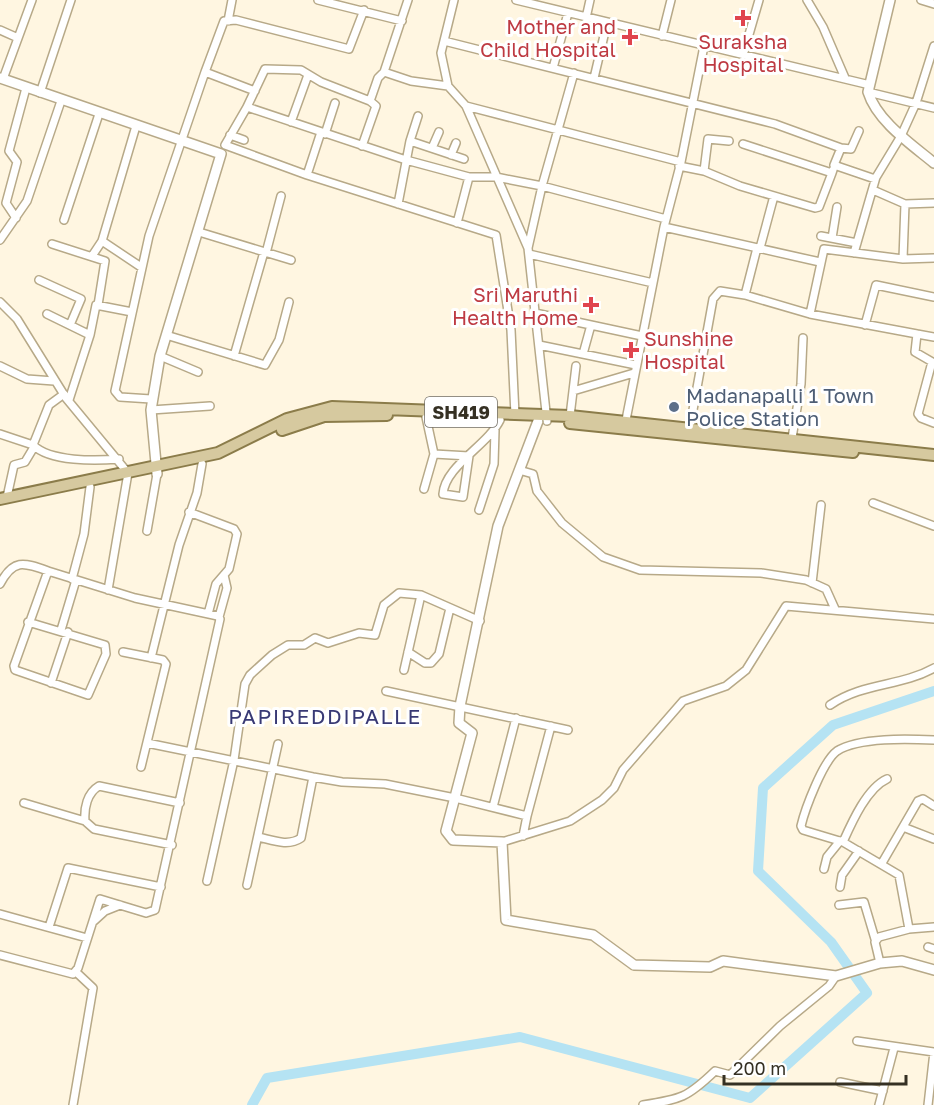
<svg xmlns="http://www.w3.org/2000/svg" width="934" height="1105" viewBox="0 0 934 1105" font-family="'Golos Text',sans-serif">
	<style>
		.lines { fill: none; stroke-linecap: round; stroke-linejoin: round }
		.river { stroke: #b5e3f3; stroke-width: 10 }
		.street-casing { stroke: #b7a988; stroke-width: 10 }
		.secondary-casing { stroke: #b7a988; stroke-width: 12 }
		.primary-casing { stroke: #8b7c4a; stroke-width: 14 }
		.street { stroke: #fff; stroke-width: 7 }
		.secondary { stroke: #fff; stroke-width: 9 }
		.primary { stroke: #d6c99f; stroke-width: 10 }
		.health-dot { fill: #e0444e; stroke: #fff; stroke-width: 2 }
		.service-dot { fill: #5c6f8a; stroke: #fff; stroke-width: 2 }
		.labels { text-anchor: middle; dominant-baseline: central; stroke-width: 6; stroke-linejoin: round; paint-order: stroke }
		.shield { fill: #fff; stroke: #726e65; stroke-width: 1.5 }
		.shield-label { font-size: 18px; font-weight: bold; fill: #353023 }
		.health-label { font-size: 20px; fill: #be3a42; stroke: #fff; text-anchor: end }
		.service-label { font-size: 20px; fill: #4e5e75; stroke: #fff; text-anchor: start }
		.neighbourhood-label { font-size: 21px; letter-spacing: 1.5px; fill: #383974; stroke: #fff }
	</style>
	<rect width="100%" height="100%" fill="#fff6e1"/>
	<g class="lines">
		<!-- river -->
		<path class="river" d="M252,1105L267,1078L520,1037L750,1098L867,993L831,942L758,871L763,788L833,725L934,691"/>
		<defs>
			<path id="street" d="M318,0L402,21
				M454,0L441,53L448,86L466,106L528,248L547,421
				M516,0L870,85
				M807,0L823,27L845,78
				M921,0L934,4
				M586,18L590,0
				M228,21L232,0
				M0,30L18,38
				M662,36L671,0
				M444,41L775,124L841,148
				M743,55L759,0
				M553,68L568,13
				M384,72L411,81L448,86
				M594,78L607,23
				M3,79L32,0
				M255,91L205,72L224,21L236,20L349,49L364,10
				M868,92L934,108
				M40,93L71,0
				M370,101L378,78L384,72L408,0
				M466,106L681,162
				M247,107L225,145L307,175L496,235L511,330L515,415
				M291,122L308,75
				M859,131L851,149L841,148L834,165L875,179L901,136L916,103L934,46
				M325,134L335,103
				M230,135L244,140
				M410,141L464,159
				M743,144L832,173L833,170
				M362,146L376,106L370,101L321,82L301,70L265,69L247,107L406,160L469,177H496L542,186L666,219
				M432,148L439,132
				M451,155L456,143
				M679,166L704,171L740,186L815,208L819,207L832,173
				M704,171L708,139L729,141
				M307,175L321,132
				M873,190L905,204
				M398,204L410,141L418,116
				M16,218L6,203L17,162L9,151L26,88
				M64,220L99,114
				M457,223L469,177
				M664,227L820,262
				M199,232L291,260
				M821,236L857,243
				M832,238L837,207
				M0,240L27,201L61,101
				M102,241L141,267
				M52,244L105,261L98,305
				M528,248L542,186L574,73
				M760,248L774,196
				M266,253L281,196
				M854,253L876,177
				M529,254L653,283
				M92,256L102,241L136,126
				M903,259L905,204L934,203
				M39,280L81,299L70,325
				M745,295L757,248
				M0,302L17,319L66,398L128,473L108,590
				M535,313L642,336
				M47,314L90,335L69,400
				M810,314L824,249L903,259L934,258
				M865,325L876,285L934,297
				M917,334L934,337
				M90,335L96,305L132,312
				M166,335L265,365L279,340L289,302
				M539,345L636,365
				M583,354L591,325
				M160,356L198,372
				M234,356L264,252
				M932,362L918,414L921,418L934,423
				M0,366L27,379L54,381
				M573,391L634,373
				M151,399L120,397L115,391L149,236L205,72
				M151,410L210,406
				M570,416L576,366
				M625,425L664,227L681,162L704,46
				M689,432L713,299L720,291L745,295L810,314L917,334L915,352L934,363
				M0,434L33,445L49,405L64,394
				M792,438L801,384L803,338
				M33,445C50,462 96,461 119,459
				M434,454L469,456L463,497L443,494C445,466 488,445 500,420
				M519,470L533,474L537,491L562,523L603,557L640,570L761,573L806,580L826,589L835,609
				M424,489L434,454L426,417
				M7,497L14,465L25,462L34,447
				M873,503L934,526
				M479,510L494,464L495,430
				M189,512L234,529L237,534L229,569L216,584L208,614
				M147,531L157,474
				M72,579L84,534L90,487
				M812,583L821,505
				M0,584C13,559 23,562 48,571
				M219,617L227,588L224,575
				M61,630L76,580
				M123,652L163,660L166,664L141,767
				M408,652L425,663H431L439,654L450,608
				M151,658L179,545L197,493L202,464
				M404,670L421,595
				M51,683L68,632
				M386,691L568,730
				M830,705C864,682 900,687 934,668
				M147,743L313,777L342,782L385,784L455,798L527,816L523,836
				M24,803L85,821
				M493,807L516,718
				M527,816L551,726
				M903,827L934,839
				M258,837C272,840 288,847 301,838L313,777
				M502,842L570,821L602,800L614,788L623,770L683,701L726,686L746,670L786,606L934,619
				M843,842C852,822 867,788 887,779
				M172,845L94,829L85,821C84,808 87,793 99,786L180,803
				M882,863L918,801L923,799L934,806
				M824,869L827,857L840,841
				M207,881L234,760L245,684L250,675L272,655L288,645H304L315,638L328,643L359,633L375,635L384,605L399,593L421,595L480,621
				M247,885L278,744
				M840,887L842,875L859,851
				M839,905L864,902L875,939
				M0,914L87,938
				M94,921L105,911L120,905
				M49,927L68,868L161,887
				M909,929L899,875L843,842L803,830L801,826C805,809 823,761 837,751C859,737 909,739 934,740
				M928,947L934,949
				M0,955L73,974L78,968L100,899L146,913L155,910L220,619L218,616L135,598L48,571L14,666L15,670L88,695L106,654L105,645L28,622
				M880,963L875,942L879,937L909,929L934,927
				M857,1041L934,1052
				M840,1082L883,1091
				M73,1105L93,988L76,972
				M643,1105C681,1099 687,1098 715,1071L730,1075L780,1026L829,986L836,976
				M879,1105L894,1048
				M928,1105L934,1052"/>
			<path id="secondary" d="M890,0L868,92C877,121 911,144 934,163
				M0,78L221,154L160,356L151,410L157,474
				M538,421L498,526L460,706L459,723L472,733L446,831L453,840L502,842L506,920L593,935L634,965L710,967L723,961L836,976L880,963L902,961L934,970"/>
			<path id="primary" d="M570,423L853,452
				M282,430L324,416L387,415
				M0,499L218,453L287,419L332,407L570,416L934,455"/>
		</defs>
		<!-- street casing -->
		<use href="#street" class="street-casing"/>
		<!-- secondary casing -->
		<use href="#secondary" class="secondary-casing"/>
		<!-- primary casing -->
		<use href="#primary" class="primary-casing"/>
		<!-- street -->
		<use href="#street" class="street"/>
		<!-- secondary -->
		<use href="#secondary" class="secondary"/>
		<!-- primary -->
		<use href="#primary" class="primary"/>
	</g>
	<!-- markers -->
	<g class="health-dot">
		<path d="M740 9h6v6h6v6h-6v6h-6v-6h-6v-6h6z"/>
		<path d="M627 28h6v6h6v6h-6v6h-6v-6h-6v-6h6z"/>
		<path d="M588 296h6v6h6v6h-6v6h-6v-6h-6v-6h6z"/>
		<path d="M628 341h6v6h6v6h-6v6h-6v-6h-6v-6h6z"/>
	</g>
	<circle class="service-dot" cx="674" cy="407" r="6"/>
	<g class="labels">
		<!-- shield labels -->
		<rect class="shield" x="425" y="397" width="72" height="30" rx="4.5"/>
		<g class="shield-label">
			<text x="461" y="412">SH419</text>
		</g>
		<!-- health labels -->
		<g class="health-label">
			<text x="616" y="26">Mother and<tspan x="616" dy="23">Child Hospital</tspan></text>
			<text x="743" y="41" text-anchor="middle">Suraksha<tspan x="743" dy="23">Hospital</tspan></text>
			<text x="578" y="294">Sri Maruthi<tspan x="578" dy="23">Health Home</tspan></text>
			<text x="644" y="338" text-anchor="start">Sunshine<tspan x="644" dy="23">Hospital</tspan></text>
		</g>
		<!-- service labels -->
		<g class="service-label">
			<text x="686" y="395">Madanapalli 1 Town<tspan x="686" dy="23">Police Station</tspan></text>
		</g>
		<!-- neighbourhood labels -->
		<g class="neighbourhood-label">
			<text x="325" y="716">PAPIREDDIPALLE</text>
		</g>
	</g>
	<!-- scale -->
	<path d="M724 1075v9h182v-9" fill="none" stroke="#353023" stroke-width="3"/>
	<text x="733" y="1075" font-size="18" fill="#353023" stroke="#ffffff" stroke-width="4.5" paint-order="stroke">200 m</text>
</svg>
